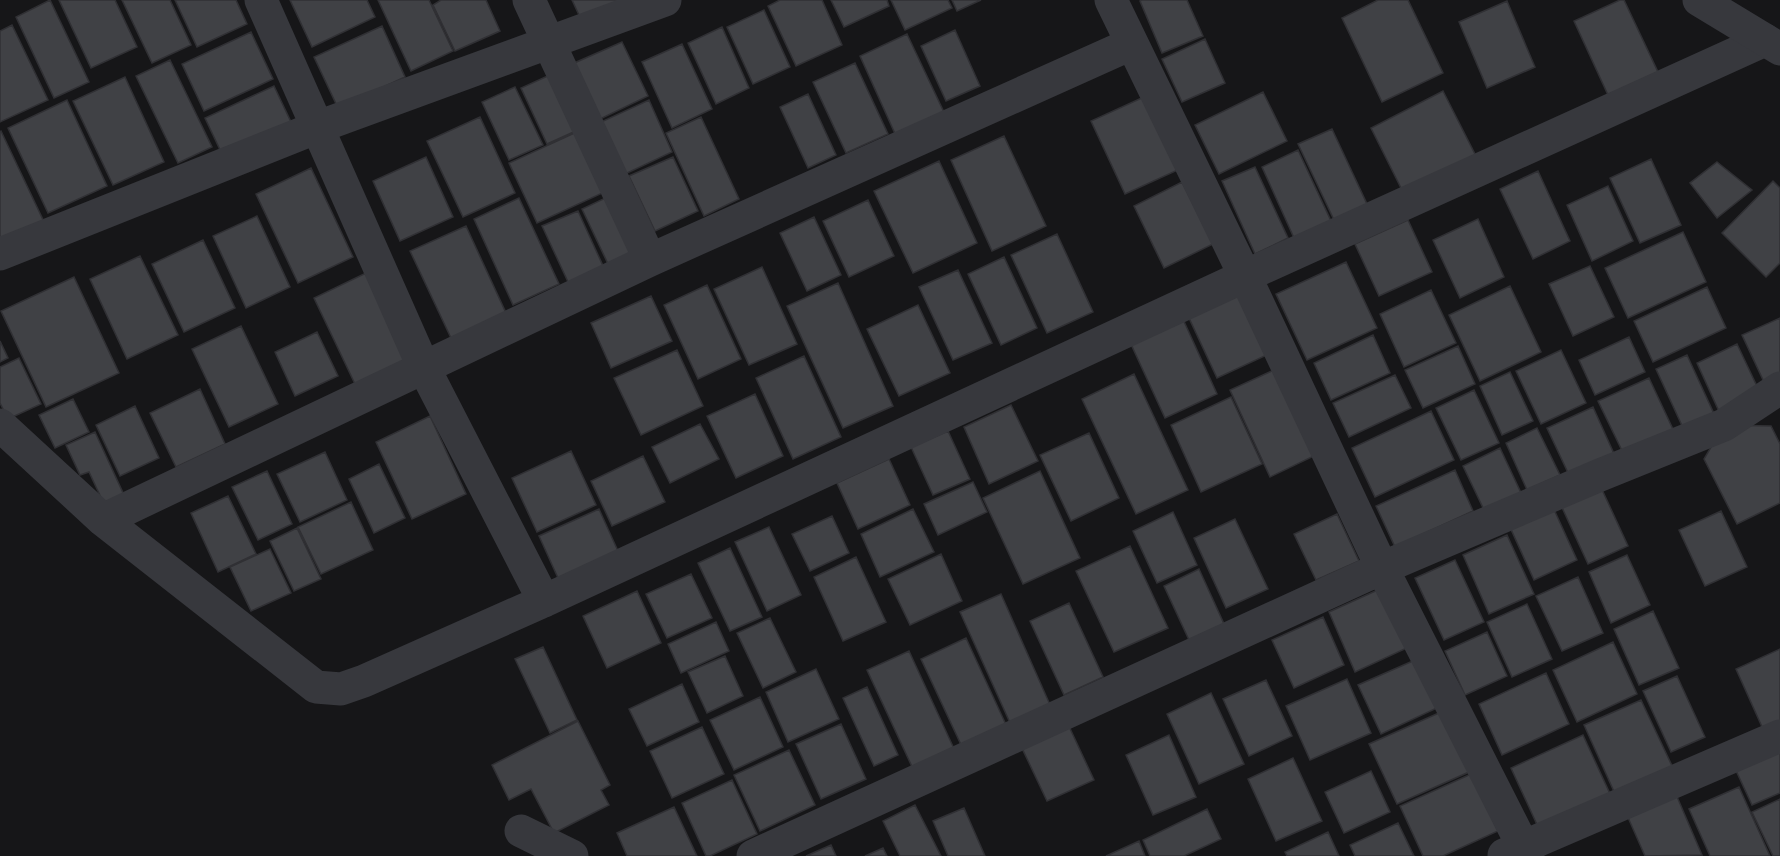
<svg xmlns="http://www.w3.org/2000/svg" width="1780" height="856" viewBox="0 0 1780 856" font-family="Mulish,sans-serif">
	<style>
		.building { fill: #404145; stroke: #303034; stroke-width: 1.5 }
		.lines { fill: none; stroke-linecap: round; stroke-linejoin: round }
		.minor { stroke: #37383d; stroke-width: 33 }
		.tertiary { stroke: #37383d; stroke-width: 33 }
	</style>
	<rect width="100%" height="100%" fill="#161618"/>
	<!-- building -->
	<path class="building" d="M50,0L89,82L54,98L16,17Z
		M59,0H115L137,47L91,68Z
		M122,0H170L191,45L152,63Z
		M175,0H236L247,24L197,47Z
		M290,0H367L375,17L312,47Z
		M378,0H429L453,51L411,71Z
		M441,0H486L500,31L455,51L433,5Z
		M572,0H646L585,28Z
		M780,0H822L842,45L796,66L768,6Z
		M831,0H887L889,6L844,27Z
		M891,0H948L952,8L905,30Z
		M952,0H981L957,11Z
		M1142,0H1187L1203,36L1162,53L1140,1Z
		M1378,0H1408L1443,73L1382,102L1342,18Z
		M1620,0H1624L1658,72L1608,95L1574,21Z
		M1507,1L1535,67L1487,88L1459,22Z
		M764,10L790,67L753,84L727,27Z
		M12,25L48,100L0,122V31Z
		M382,26L405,77L338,108L314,57Z
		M722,27L749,88L716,104L688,43Z
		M955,30L980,86L946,101L921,46Z
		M251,32L273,79L204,111L182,64Z
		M907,34L950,125L901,147L860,56Z
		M1205,39L1225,83L1182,102L1162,59Z
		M622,42L648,96L598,120L572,64Z
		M682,44L712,109L672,128L642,62Z
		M170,60L212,147L178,163L136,76Z
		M855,63L888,134L846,153L813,82Z
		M552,74L578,130L547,144L521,88Z
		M125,77L164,162L113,185L73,101Z
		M274,86L291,122L222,154L205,118Z
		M515,87L543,145L509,160L482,102Z
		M1443,91L1480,164L1407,200L1371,128Z
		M1263,92L1287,141L1219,174L1195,125Z
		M808,94L836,155L808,168L780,107Z
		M1146,96L1180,169L1125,194L1091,121Z
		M67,100L107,186L48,213L8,128Z
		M649,100L672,152L625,174L601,122Z
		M480,117L515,193L463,217L427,141Z
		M701,117L739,199L704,216L666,133Z
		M1332,129L1367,204L1334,220L1298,144Z
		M581,130L609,190L537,223L509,163Z
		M1,131L45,224L0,245V132Z
		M1004,136L1046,226L992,251L951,160Z
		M1298,150L1331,221L1294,238L1262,167Z
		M426,157L453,217L400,241L373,181Z
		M673,157L698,211L655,231L629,176Z
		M1651,159L1681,225L1640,243L1610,178Z
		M939,161L977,243L913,273L874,191Z
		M1717,162L1752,190L1717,218L1690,183Z
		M1255,167L1288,238L1255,254L1222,181Z
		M311,168L353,257L298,283L256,194Z
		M1538,171L1570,241L1533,259L1500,189Z
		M1773,181L1780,188V263L1766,277L1722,233Z
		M1182,182L1213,244L1164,268L1134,206Z
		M1608,186L1633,241L1592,261L1567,205Z
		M618,192L644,250L609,266L582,209Z
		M519,198L559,284L513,305L474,219Z
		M868,200L894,256L849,277L823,221Z
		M578,211L604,268L569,284L542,226Z
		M257,216L290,287L246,308L213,236Z
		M814,217L841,275L807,291L780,233Z
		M1478,219L1504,277L1460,298L1433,240Z
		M1408,220L1432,272L1379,296L1355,244Z
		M466,226L506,313L451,338L410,251Z
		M1683,232L1706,282L1628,318L1605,268Z
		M1057,234L1093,312L1047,333L1011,255Z
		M203,240L235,308L184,332L152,264Z
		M140,256L178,335L127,359L90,279Z
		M1004,257L1037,328L1001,345L968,274Z
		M1346,262L1377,328L1307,360L1276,294Z
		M1590,266L1614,317L1573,336L1549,284Z
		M762,267L797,344L749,365L714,289Z
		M958,270L992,343L953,360L919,287Z
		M366,273L406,360L355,384L314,298Z
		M74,277L119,373L46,407L1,311Z
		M838,283L893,406L843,428L787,306Z
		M707,285L741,359L698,379L664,305Z
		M1510,286L1541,352L1480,381L1449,315Z
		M1707,287L1726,328L1653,362L1634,321Z
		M1431,290L1456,343L1404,367L1380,314Z
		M1241,294L1269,354L1217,378L1189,318Z
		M651,296L672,341L611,368L591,323Z
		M918,305L950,373L899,396L867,329Z
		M1182,317L1217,394L1165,418L1130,342Z
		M1780,318V375L1764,382L1742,335Z
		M241,326L278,404L229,427L192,349Z
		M317,332L338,376L295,396L275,352Z
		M1373,335L1390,373L1331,400L1314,363Z
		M1629,337L1645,372L1595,395L1579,360Z
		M0,341L8,358L0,362Z
		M1737,344L1763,399L1722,418L1697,363Z
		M1458,346L1475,384L1423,408L1405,370Z
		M677,350L703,406L641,435L614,378Z
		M1561,350L1586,403L1541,424L1516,371Z
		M1687,355L1715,416L1684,430L1656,369Z
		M804,356L841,437L793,459L756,378Z
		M19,358L41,404L8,419L0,403V367Z
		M1276,369L1316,455L1270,477L1230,390Z
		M1510,372L1533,421L1502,435L1480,386Z
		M1134,374L1188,490L1136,514L1082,399Z
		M1395,375L1411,408L1349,437L1333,403Z
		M1649,378L1678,440L1628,463L1598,401Z
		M200,389L225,444L176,467L150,413Z
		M1474,390L1499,443L1461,460L1436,408Z
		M755,394L783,456L736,478L707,416Z
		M1231,397L1262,464L1201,492L1171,425Z
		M73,399L89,432L55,448L39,415Z
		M1011,405L1038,461L989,484L964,427Z
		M135,406L159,458L120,476L96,425Z
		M1593,407L1615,456L1570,477L1547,428Z
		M1431,411L1454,460L1375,497L1352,448Z
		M430,416L466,494L412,519L376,442Z
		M700,424L719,459L670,483L652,447Z
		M1724,425L1771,426L1780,444V503L1737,524L1704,459Z
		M1537,428L1560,475L1527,490L1506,443Z
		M948,431L970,479L933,495L911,447Z
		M95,432L124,495L104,504L89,472L80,475L66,445Z
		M1089,433L1119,498L1071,521L1040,455Z
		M1500,448L1522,495L1485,512L1463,466Z
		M571,451L596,505L537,532L512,478Z
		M325,452L347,500L300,522L277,474Z
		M643,456L665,502L612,526L591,481Z
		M889,459L910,505L858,529L837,483Z
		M379,464L405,518L374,533L349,479Z
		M1455,470L1473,511L1395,547L1376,506Z
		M267,471L292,524L258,540L232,487Z
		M1040,471L1080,558L1023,584L983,498Z
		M973,482L987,512L938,535L924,504Z
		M1599,483L1628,546L1588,564L1559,501Z
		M228,496L256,554L218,572L191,513Z
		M351,502L373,550L321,574L298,527Z
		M1552,505L1577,560L1534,580L1509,525Z
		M599,509L618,551L558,578L539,536Z
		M913,509L934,552L880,577L861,534Z
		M1721,511L1747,567L1705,586L1679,530Z
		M1173,512L1197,565L1157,583L1133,531Z
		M1337,514L1359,561L1316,580L1294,534Z
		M832,516L849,553L810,571L792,534Z
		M1235,519L1268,589L1226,608L1194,538Z
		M769,527L801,595L767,611L735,542Z
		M297,528L321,579L294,591L270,541Z
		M1507,535L1534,594L1489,614L1463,555Z
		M1130,546L1168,628L1114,652L1076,571Z
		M730,548L762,617L730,631L698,563Z
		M270,549L291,593L251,611L230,567Z
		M941,554L962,601L910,625L888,579Z
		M1627,555L1650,605L1611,623L1589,572Z
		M856,557L886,622L843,641L814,577Z
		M1455,560L1484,622L1444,640L1415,578Z
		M1199,569L1224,624L1189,640L1164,586Z
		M691,574L712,618L667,638L646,594Z
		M1578,577L1603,633L1562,651L1536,596Z
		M1382,588L1409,647L1355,672L1329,612Z
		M637,591L661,643L607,668L583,616Z
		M1001,594L1051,707L1011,725L960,612Z
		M1069,603L1103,677L1064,695L1030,621Z
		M1527,604L1552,659L1512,677L1487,622Z
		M1653,611L1679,668L1639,685L1614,629Z
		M1323,617L1344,665L1294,688L1272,640Z
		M770,618L796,672L763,688L737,633Z
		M716,622L729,651L681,673L668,644Z
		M1487,632L1507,676L1465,695L1445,651Z
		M966,638L1008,729L963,749L921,659Z
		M1613,642L1637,694L1577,722L1553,670Z
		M543,647L577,720L550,733L515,659Z
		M1780,649V721L1763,729L1736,669Z
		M909,651L956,753L914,771L867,670Z
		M725,656L743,696L707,713L688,672Z
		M1415,660L1437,708L1381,734L1358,685Z
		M816,669L839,719L788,742L766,692Z
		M1546,673L1569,724L1502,755L1479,704Z
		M1677,676L1705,737L1671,752L1643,691Z
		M1347,679L1371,733L1310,760L1286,706Z
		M1266,680L1292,736L1249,756L1223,699Z
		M682,684L699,722L647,746L629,709Z
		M867,687L898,755L874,766L843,698Z
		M1211,693L1244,764L1199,784L1167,714Z
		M760,697L783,747L734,770L710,720Z
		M1641,700L1674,770L1616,796L1584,725Z
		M1441,712L1469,772L1397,804L1369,744Z
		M578,721L610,785L601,790L609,805L554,833L531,789L509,800L492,765Z
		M1067,722L1094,780L1047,801L1020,744Z
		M841,724L866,779L821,799L796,744Z
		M702,727L724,774L672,798L650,751Z
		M1169,735L1196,797L1153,815L1126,755Z
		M1583,735L1611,796L1539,829L1511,768Z
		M1780,748V793L1752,805L1732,762Z
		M789,750L815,805L760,831L734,775Z
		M1293,758L1322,821L1276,841L1248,779Z
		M1371,771L1390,812L1344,833L1325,792Z
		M1471,774L1498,831L1443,856H1423L1400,806Z
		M732,780L757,834L710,856H706L682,803Z
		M1739,787L1770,856H1710L1689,809Z
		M1675,792L1702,855L1645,856L1626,813Z
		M1780,799V856H1773L1752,812Z
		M915,805L941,856H900L883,821Z
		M674,807L697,856H627L617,833Z
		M964,808L985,856H948L933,821Z
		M1207,809L1221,839L1184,856H1150L1143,840Z
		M1398,823L1414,856H1355L1350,845Z
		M1328,832L1339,856H1287L1285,852Z
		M1139,841L1145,856H1106Z
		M831,845L836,856H806Z
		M883,848L887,856H865Z"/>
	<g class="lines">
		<!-- minor -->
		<path class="minor" d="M261,0L423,366L544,601
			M529,0L650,260
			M1111,0L1245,276L1382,568L1528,856
			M0,254L318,127L665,0
			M0,425L103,520L316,687L341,689L364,681L544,601L1245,276L1765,40
			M103,520L650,260L1131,44
			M521,831L572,856
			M1504,855L1780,736
			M753,856L1382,568L1600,475L1724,425L1780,388"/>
		<!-- tertiary -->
		<path class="tertiary" d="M1699,0L1780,49"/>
	</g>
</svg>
